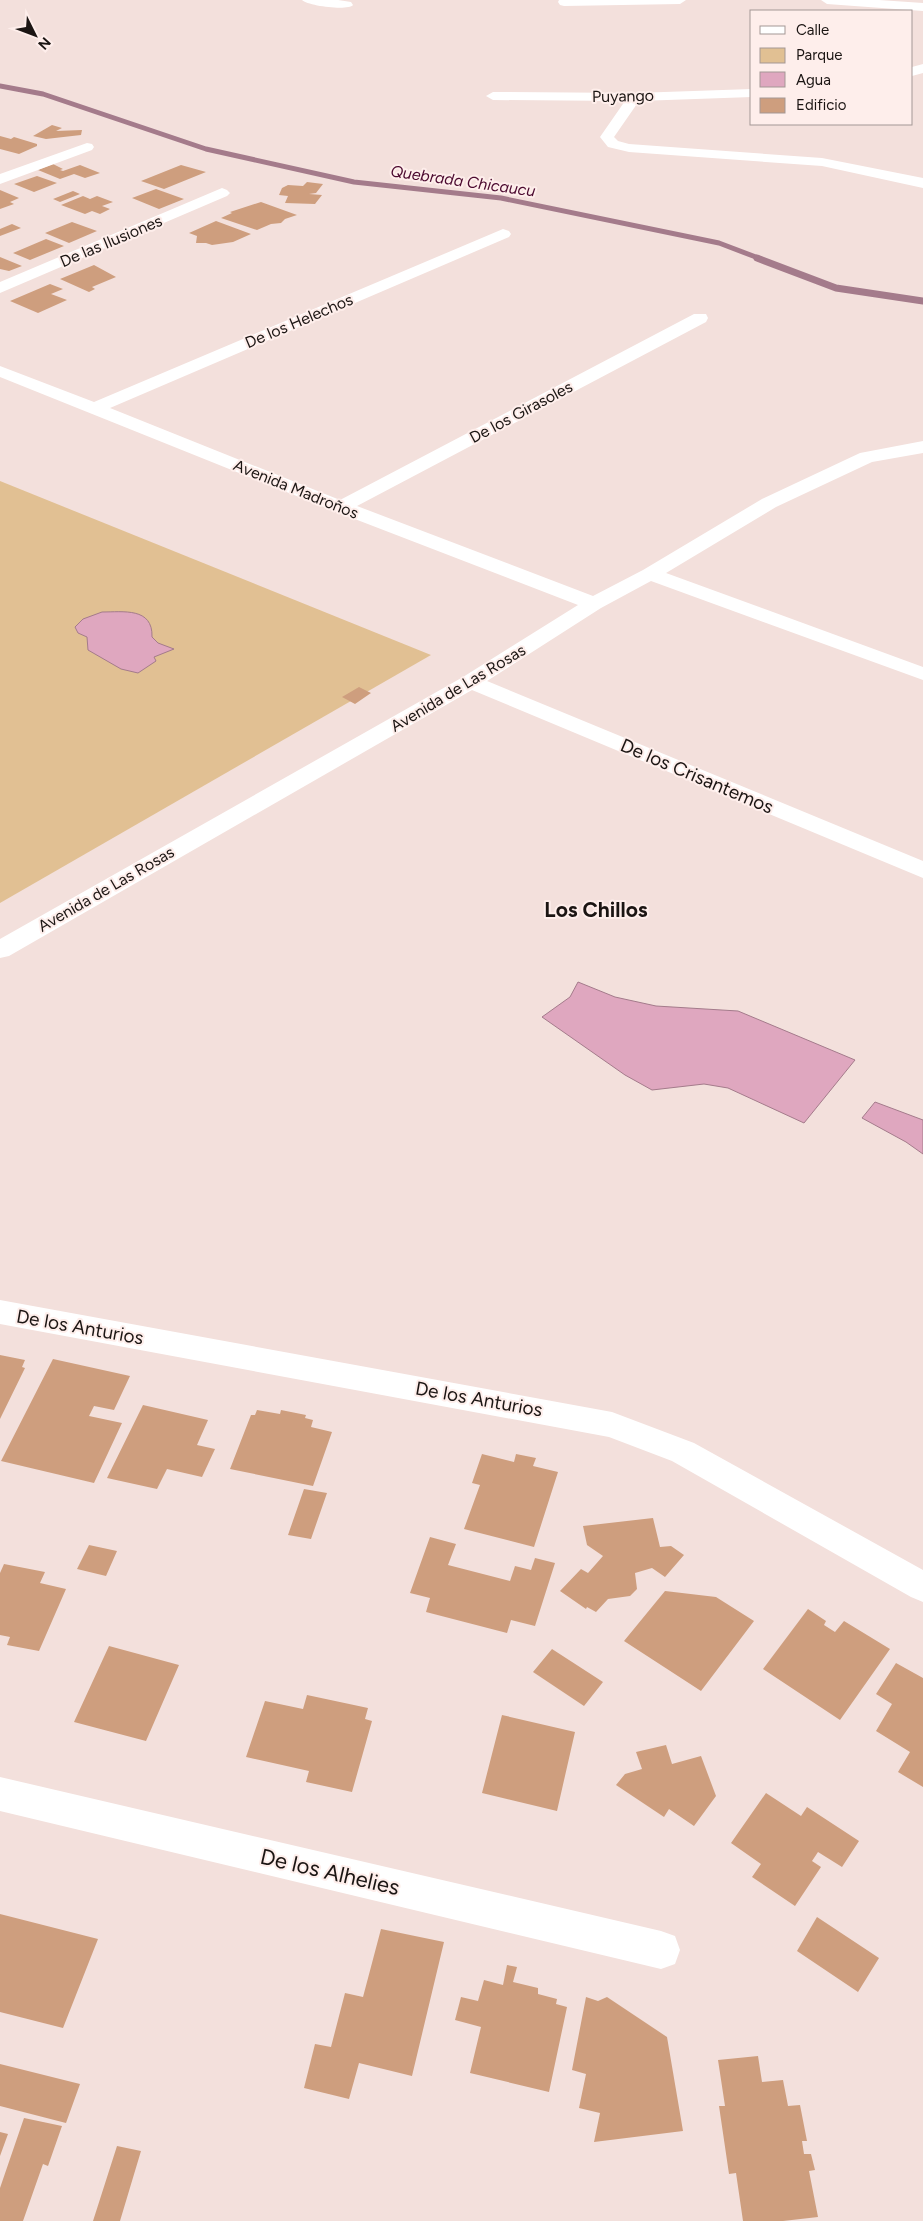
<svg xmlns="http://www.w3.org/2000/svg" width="923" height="2221" viewBox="0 0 923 2221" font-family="Figtree,sans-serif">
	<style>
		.green { fill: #e1c093 }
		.water { fill: #dfa7bf; stroke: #a47b8b }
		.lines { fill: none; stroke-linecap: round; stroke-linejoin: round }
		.stream-far1 { stroke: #a47b8b; stroke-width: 5 }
		.stream { stroke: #a47b8b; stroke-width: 7 }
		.building { fill: #ce9e7e }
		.minor { fill: #fff; fill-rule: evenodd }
		.labels { text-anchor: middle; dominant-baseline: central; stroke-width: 4; stroke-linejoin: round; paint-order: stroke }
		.far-street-label { font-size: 16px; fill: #1b1513; stroke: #feeeeb }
		.far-water-label { font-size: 16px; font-style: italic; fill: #4b092f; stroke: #feeeeb }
		.street-label { font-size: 19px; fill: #1b1513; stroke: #feeeeb }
		.quarter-label { font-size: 21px; font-weight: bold; fill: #1b1513; stroke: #feeeeb }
		.near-street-label { font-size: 22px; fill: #1b1513; stroke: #feeeeb }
	</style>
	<rect width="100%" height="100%" fill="#f3e0dc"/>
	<!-- green -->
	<path class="green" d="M0,481L431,655L0,903Z"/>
	<!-- water -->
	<path class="water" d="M102,612C123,612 153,607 152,637L158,643L174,649L154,657L156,661L138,673L121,669L88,650L87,637L78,633L75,627L83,619Z
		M578,982L615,997L656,1006L738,1011L855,1060L804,1123L728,1088L704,1084L652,1090L625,1075L542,1017L570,997Z
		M875,1102L923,1120V1154L906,1142L862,1118Z"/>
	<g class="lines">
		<!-- stream-far1 -->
		<path class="stream-far1" d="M0,86L43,94L206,149L354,182L501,198L719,243L761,259"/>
		<!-- stream -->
		<path class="stream" d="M757,258L836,288L923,301"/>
	</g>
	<!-- building -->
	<path class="building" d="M52,125L62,128L56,131L82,130L81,135L46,139L33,136Z
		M0,136L11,139L14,137L37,144V146L19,154L0,149Z
		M53,164L63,169L60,170L63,171L80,165L100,173L85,178L74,174L60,179L38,170Z
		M181,165L206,172L164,189L141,181Z
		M37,176L57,183L34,192L14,184Z
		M307,182L323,184L316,193L309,194L322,195L315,204L285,203L288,196L279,195L282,188L288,185L303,186Z
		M156,189L184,199L159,209L132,198Z
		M0,190L19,198L10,202L14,204L0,209Z
		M73,191L80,194L60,202L53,199Z
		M83,196L90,199L97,196L113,202L102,206L110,209L100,214L92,211L85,214L61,205Z
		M261,202L297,215L285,219L281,223L271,224L257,230L221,218L232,213L230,212Z
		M216,221L251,234L233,242L212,245L206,243H196L197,236L189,233Z
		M72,222L97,231L69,243L45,233Z
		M12,224L21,228L0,236V229Z
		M46,239L64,246L30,260L13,253Z
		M0,257L22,266L9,271L0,269Z
		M94,265L116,277L92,287L95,289L89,292L60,279Z
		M50,284L63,289L51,294L67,300L38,313L10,301Z
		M359,687L371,693L355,704L342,697Z
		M0,1355L25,1360L22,1367L25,1368L0,1419Z
		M53,1359L130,1376L114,1410L94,1406L89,1416L122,1423L94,1483L1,1461Z
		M143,1405L208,1420L197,1445L215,1449L202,1477L167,1469L157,1489L107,1478Z
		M257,1410L280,1414L281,1410L306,1415L305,1418L313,1420L311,1427L332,1432L313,1486L230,1469L251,1415H255Z
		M482,1454L514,1462L516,1454L536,1458L533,1466L558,1472L534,1547L464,1529L480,1485L472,1483Z
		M304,1489L327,1493L311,1539L288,1535Z
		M653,1518L660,1547L671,1546L684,1555L665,1577L652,1568L635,1573L637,1589L630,1596L608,1599L596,1612L587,1607L586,1609L560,1591L581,1569L588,1573L603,1556L587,1545L583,1526Z
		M430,1537L456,1544L448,1565L510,1581L515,1566L531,1570L535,1558L555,1563L535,1626L511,1620L507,1633L426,1612L430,1598L410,1593Z
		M89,1545L117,1551L106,1576L77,1569Z
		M4,1564L45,1572L40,1583L66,1589L39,1651L7,1645L10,1637L0,1635V1573Z
		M665,1591L716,1597L754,1621L701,1691L624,1641Z
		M808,1609L826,1621L824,1625L835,1632L844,1621L890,1649L840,1720L763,1669Z
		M109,1646L179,1665L146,1741L74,1722Z
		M552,1649L603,1682L584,1706L533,1672Z
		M896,1663L923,1678V1787L898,1772L910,1752L876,1731L892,1704L876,1694Z
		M307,1695L368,1708L365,1719L372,1721L352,1792L306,1782L309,1771L246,1757L265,1701L303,1709Z
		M502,1715L575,1732L557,1811L482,1793Z
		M666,1745L672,1764L701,1756L716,1796L694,1826L669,1809L664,1817L616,1785L625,1774L642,1769L636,1752Z
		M766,1793L801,1816L807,1807L859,1841L842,1867L818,1852L812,1861L821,1867L795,1906L752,1877L761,1864L731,1843Z
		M0,1914L98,1939L63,2028L0,2012Z
		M817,1917L879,1958L858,1992L797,1951Z
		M381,1929L444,1942L412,2076L359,2063L349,2099L304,2088L315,2044L331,2047L345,1993L363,1997Z
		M507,1965L517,1967L513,1982L538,1988V1994L557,1999L556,2004L567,2007L549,2092L470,2073L481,2027L455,2020L461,1997L478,2001L484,1980L503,1985Z
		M586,1997L598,2001L607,1997L667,2037L683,2131L594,2142L600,2113L579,2108L586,2074L572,2070Z
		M758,2056L762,2082L783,2080L788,2106L800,2105L807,2141H802L804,2154H811L815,2170L809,2171L818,2217L783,2221H743L736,2173L729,2174L719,2106H725L718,2060Z
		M0,2064L80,2084L66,2123L0,2106Z
		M24,2118L62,2126L48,2166L43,2164L23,2221H0V2188Z
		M0,2132L8,2134L0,2156Z
		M117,2146L141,2151L120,2221H93Z"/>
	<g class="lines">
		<!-- minor -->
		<path class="minor" d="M302,0H338L351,2L353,5C348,11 308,6 302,0Z
			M559,0H686L680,4L564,6L560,5L558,2Z
			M821,0H879L923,3V11L827,4Z
			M923,64V73L912,76V67Z
			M752,89V97L639,101L614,137L618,141L629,144L822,158L923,178V188L822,166L629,152L608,147L600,137L625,101L493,100L486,96L493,92L635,93Z
			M87,143L92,144L94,147L92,150L0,184V174Z
			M222,188L227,190L230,193L227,196L0,293V282Z
			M503,229L509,231L511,234L509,237L110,408L340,500L694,314H706L708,318L706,322L357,506L593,596L643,570L762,499L860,453L923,441V453L872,462L776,507L666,573L923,667V680L651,581L601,608L487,681L923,861V878L472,690L9,956L0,958V939L463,677L578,605L334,511L0,377V366L94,402Z
			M0,1300L612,1412L694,1443L923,1570V1602L911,1597L672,1461L609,1437L0,1324Z
			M0,1777L661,1931L675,1936L680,1950L675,1964L661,1969L0,1811Z"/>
	</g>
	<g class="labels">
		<!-- far-street labels -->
		<g class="far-street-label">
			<text transform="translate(623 96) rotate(-1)">Puyango</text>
			<text transform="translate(111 241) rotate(-23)">De las Ilusiones</text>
			<text transform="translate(299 321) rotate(-23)">De los Helechos</text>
			<text transform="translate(521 412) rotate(-28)">De los Girasoles</text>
			<text transform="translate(296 489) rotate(22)">Avenida Madroños</text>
			<text transform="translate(458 688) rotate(-31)">Avenida de Las Rosas</text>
			<text transform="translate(106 889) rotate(-30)">Avenida de Las Rosas</text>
		</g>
		<!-- far-water labels -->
		<g class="far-water-label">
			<text transform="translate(463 181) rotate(8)">Quebrada Chicaucu</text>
		</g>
		<!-- street labels -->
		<g class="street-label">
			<text transform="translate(697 776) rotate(23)">De los Crisantemos</text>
			<text transform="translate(80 1327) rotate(10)">De los Anturios</text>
			<text transform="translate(479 1399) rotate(10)">De los Anturios</text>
		</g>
		<!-- quarter labels -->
		<g class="quarter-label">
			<text x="596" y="909">Los Chillos</text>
		</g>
		<!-- near-street labels -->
		<g class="near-street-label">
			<text transform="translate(330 1872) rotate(13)">De los Alhelies</text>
		</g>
	</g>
	<!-- legend -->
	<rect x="750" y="10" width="162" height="115" fill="#feeeeb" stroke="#a39795"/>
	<rect x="760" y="26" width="25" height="8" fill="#ffffff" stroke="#a39795"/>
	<text x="796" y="35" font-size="15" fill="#1b1513">Calle</text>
	<rect x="760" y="48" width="25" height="15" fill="#e1c093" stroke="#a39795"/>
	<text x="796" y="60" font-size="15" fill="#1b1513">Parque</text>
	<rect x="760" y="72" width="25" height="15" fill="#dfa7bf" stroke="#a39795"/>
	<text x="796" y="85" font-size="15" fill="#1b1513">Agua</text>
	<rect x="760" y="98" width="25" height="15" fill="#ce9e7e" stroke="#a39795"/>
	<text x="796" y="110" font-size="15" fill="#1b1513">Edificio</text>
	<!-- north arrow -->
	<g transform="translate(35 35) rotate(132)" stroke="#feeeeb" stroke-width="4" paint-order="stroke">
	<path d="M0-4L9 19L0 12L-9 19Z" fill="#1b1513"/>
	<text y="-8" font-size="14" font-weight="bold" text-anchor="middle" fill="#1b1513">N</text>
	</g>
</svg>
